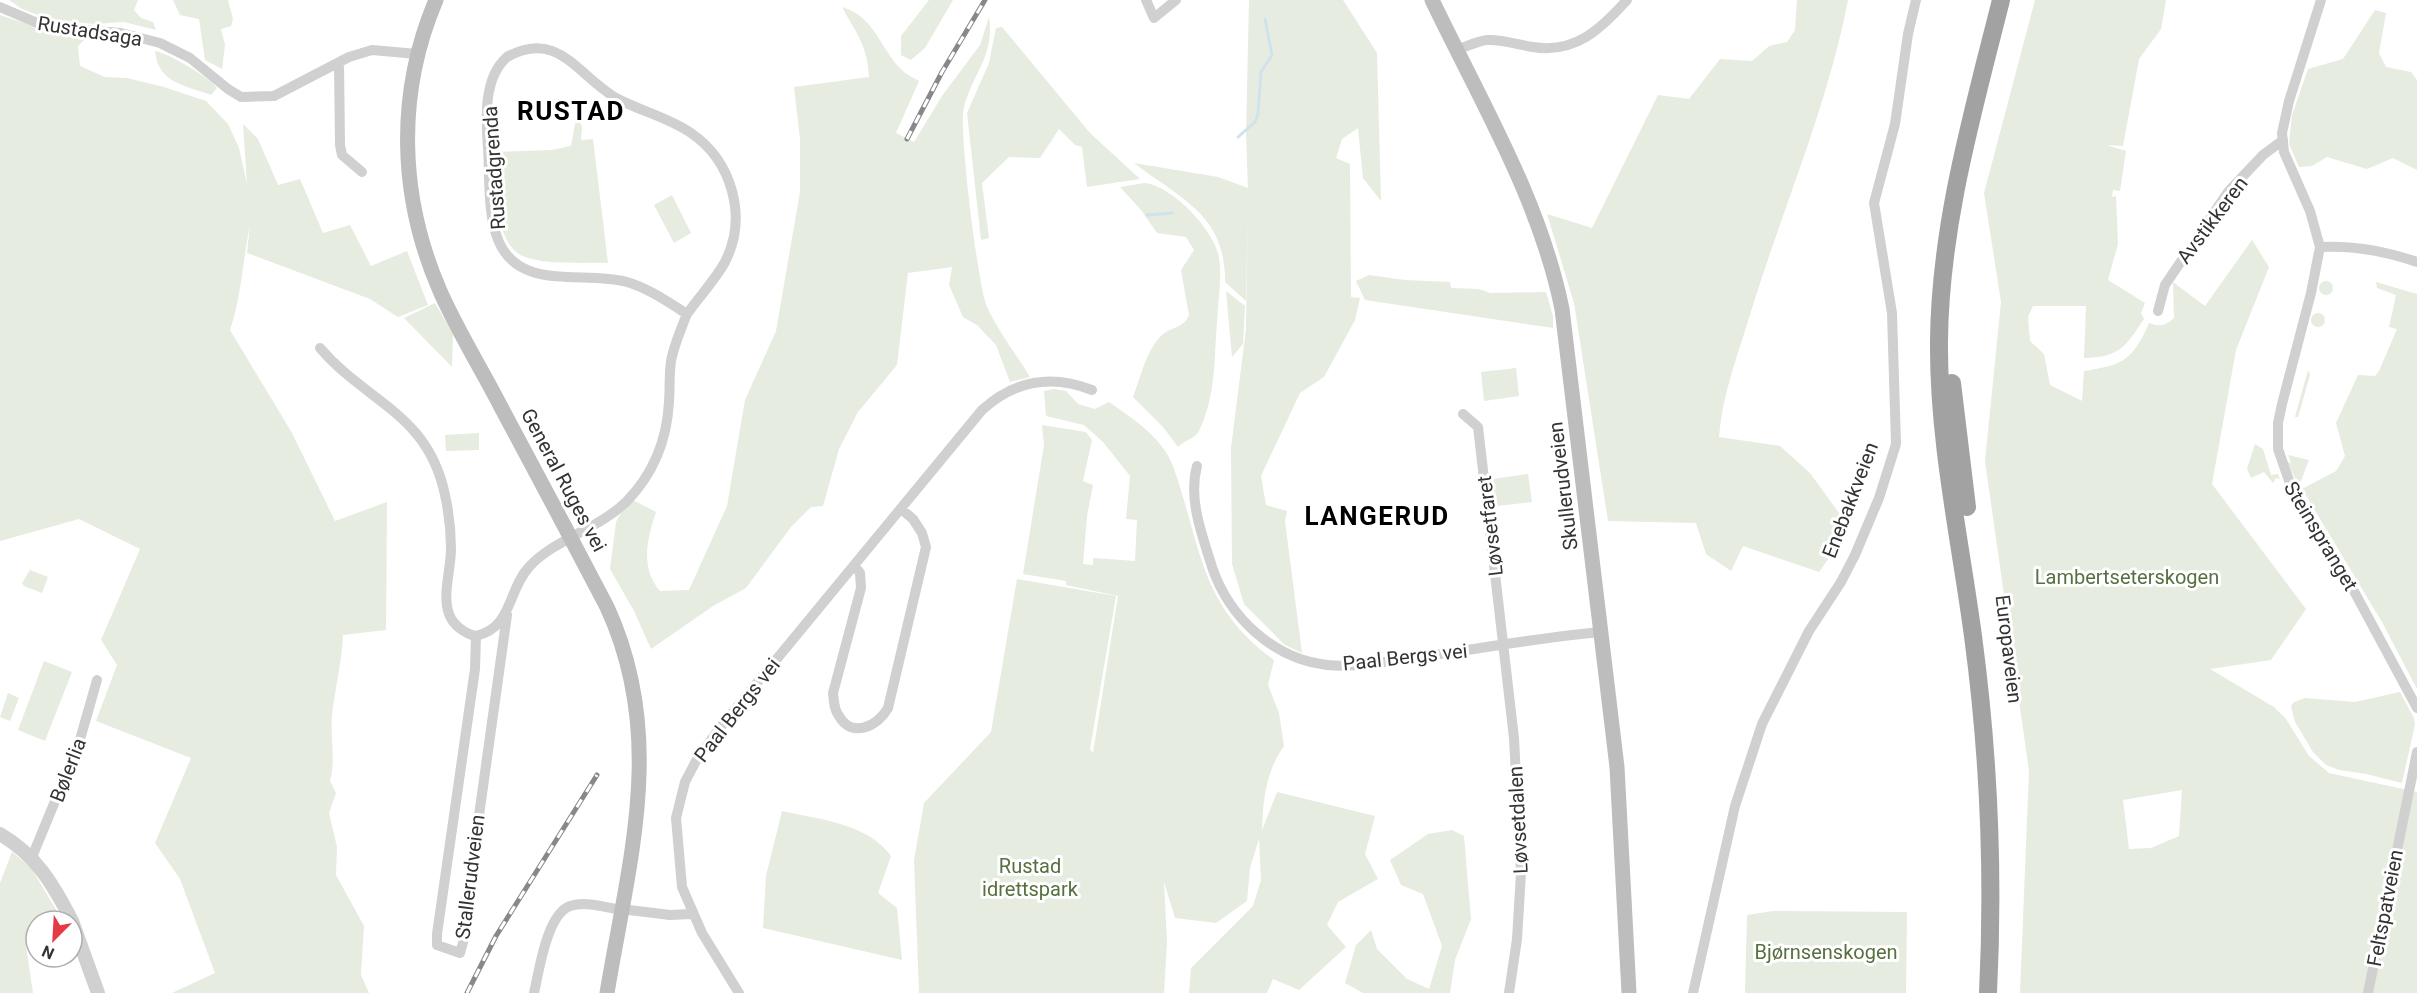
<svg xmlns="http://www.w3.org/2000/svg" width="2417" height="993" viewBox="0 0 2417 993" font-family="Roboto,sans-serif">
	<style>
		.green { fill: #e6ecdf; fill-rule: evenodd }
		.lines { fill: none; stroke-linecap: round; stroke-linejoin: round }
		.stream { stroke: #cfe2ee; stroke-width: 3 }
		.minor { stroke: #d0d0d0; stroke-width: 10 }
		.tertiary { stroke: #d0d0d0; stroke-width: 14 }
		.secondary { stroke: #bdbdbd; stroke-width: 15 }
		.trunk { stroke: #a2a2a2; stroke-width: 18 }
		.rail-casing { stroke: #888; stroke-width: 5 }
		.rail { stroke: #fff; stroke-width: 3; stroke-dasharray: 9; stroke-linecap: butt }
		.labels { text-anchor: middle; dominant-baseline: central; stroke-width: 6; stroke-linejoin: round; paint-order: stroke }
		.street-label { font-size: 20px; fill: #333; stroke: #fff }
		.park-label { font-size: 20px; fill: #56703f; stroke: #fff }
		.district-label { font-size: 26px; font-weight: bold; letter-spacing: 1.5px; fill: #000; stroke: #fff }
	</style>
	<rect width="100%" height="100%" fill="#fff"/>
	<!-- green -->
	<path class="green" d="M9,0H138L134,10L141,18L153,22L156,30L124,22L95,24L51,20L22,9Z
		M173,0H228L233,19L231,26L221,29L225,45L222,69L205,60L199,19L180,15Z
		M929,0H953L925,48L911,60L901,55V36Z
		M1249,0H1343L1377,53L1381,201L1363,178L1358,128L1342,139L1336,158L1350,164L1351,297L1360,298L1355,320L1324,377L1300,393L1261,476L1266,505L1287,511L1285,521L1302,653L1285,645L1244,604L1232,564L1231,448L1246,329L1248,200L1246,301L1225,282C1226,214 1179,198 1134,163L1218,177L1248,188L1246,135Z
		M1797,0H1848C1827,109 1781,212 1749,318C1737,357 1722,396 1719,437L1780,446L1810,473L1847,524L1836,548L1819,572L1743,546L1731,571L1706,554L1696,523L1608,521L1574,303L1547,214L1592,228L1658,95L1689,99L1720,59L1752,61L1769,46L1787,42L1795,30Z
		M2035,0H2166L2161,29L2139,59L2123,146L2107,145L2126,151L2120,191L2113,190L2112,197L2116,196L2118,244L2108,280L2145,303L2141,313L2144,319C2125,347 2120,357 2084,358L2086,306H2033L2028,317L2030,341L2044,354L2050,385L2082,401L2084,371C2123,365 2133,360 2149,323C2160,327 2165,326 2174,318L2173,282L2205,306L2252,240L2269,267L2236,350L2212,484L2306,609L2271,660L2210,669L2274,707L2286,719L2309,756L2329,773L2417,792V993H2020L2029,771L1985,461L2001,302L1984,193ZM2182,790L2179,836L2151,848L2129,849L2123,800Z
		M842,7C876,17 880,50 903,71C907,75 914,78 919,81L896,133L914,142L942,96L980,45L989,17C995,55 973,73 964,107C958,127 978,287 987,307C998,331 1016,354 1030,377L1010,382L996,345L977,325L963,317L949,285L952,267L908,273L897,365L858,412L839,449L823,506L811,507L791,527L746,588L713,606L651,649L634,611L610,569L616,522L629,498L656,512C647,539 640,568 660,591L689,590L727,506L745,400L776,331L800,192V139L794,87L869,77C868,46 856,33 842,7Z
		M2375,10L2386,13L2379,53L2386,67L2411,72L2417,80V170L2393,158L2367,169L2327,157L2312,166L2299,167L2289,144L2292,115L2308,69L2343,59Z
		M0,15C36,28 70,32 108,36L87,37L78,46L80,66L105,77L127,78L164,87L206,101L228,124L239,148L247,184L243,124L258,139L278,185L300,179L323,233L350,225L371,266L407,251L428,305L398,317L370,299L247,253L250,225C243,259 241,299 230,330L292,433L335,521L387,502L386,630L343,635C342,662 335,688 332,715C330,737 336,759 330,781L336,793L329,813L337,847L336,875L364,926L361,975L369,993H172L215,973L180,879L155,843L191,758L96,721L117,665L101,640L140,549L79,519L0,541Z
		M1002,27L1090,133L1140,179L1087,187L1082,147L1075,145L1059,129L1040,158L1009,157L982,183L989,238L981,240L967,113L989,63L996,28Z
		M155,51C166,52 211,78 217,88L211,95C184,85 158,83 155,51Z
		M577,113L582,127L581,140L593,139L608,263C584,262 539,266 519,254C493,237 496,179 496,152L551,150L571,146Z
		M1144,183C1171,185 1211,227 1218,253C1223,275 1218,299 1217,322C1214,359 1216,396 1199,431C1195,439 1184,440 1178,447L1163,427L1133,397C1141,377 1146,350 1162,335C1171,327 1184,328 1189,315L1181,270L1194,250L1186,237L1157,233L1141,210L1120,187Z
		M672,195L691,233L674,243L654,205Z
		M1369,275L1405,280L1450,282L1451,288L1479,289L1490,293L1546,292L1553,316V328L1365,300L1356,281Z
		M2319 288a7 7 0 1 1 14 0a7 7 0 1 1-14 0Z
		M2376,282L2417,294V689L2382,622L2302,489L2336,471L2345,456L2336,423L2358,375L2375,376L2379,371L2397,329L2389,327L2396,295L2377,288Z
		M1226,291L1245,306L1243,344L1232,357Z
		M435,303L453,334L452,367L404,318Z
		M2311 320a7 7 0 1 1 14 0a7 7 0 1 1-14 0Z
		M1516,368L1519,396L1484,401L1481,372Z
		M2308,370L2310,375L2298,417H2295Z
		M1054,389L1066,391L1078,404L1095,409L1109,402C1133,419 1162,437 1173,466C1202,548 1199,605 1274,660L1268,685L1279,713L1284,746C1266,771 1263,800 1262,830L1277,792L1375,816L1365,854L1378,879L1338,902L1327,925L1346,947L1299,990L1273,979L1267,993H1189L1191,968L1253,906L1261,880L1259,839L1250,868L1247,901L1216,923L1175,918L1164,882L1167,942L1164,993H919L914,860L924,803L991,732L1017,579L1116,596L1090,749L1093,753L1118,596L1066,585V581L1023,574L1044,445L1042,425L1086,432L1092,440L1083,481L1093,485L1087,516L1083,564L1093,565V558L1135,561L1137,520L1126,519L1130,476L1103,442L1084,425L1046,416L1044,391Z
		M479,433V450L446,451L445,435Z
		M2255,444L2263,449L2271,475L2278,474L2280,479L2276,478L2273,483L2264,472L2251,478L2247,469Z
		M2288,455L2309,460L2299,486L2288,464V462L2291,463Z
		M1528,474L1532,502L1496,506L1493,479Z
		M30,570L48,577L42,593L24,586L22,583Z
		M44,661L72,672L45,741L18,730Z
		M2400,692L2414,718L2415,725L2402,783L2366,774L2339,770L2326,765L2313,752L2295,722L2291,706L2294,702L2305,698L2355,702Z
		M8,693L19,698L10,721L0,717Z
		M782,811C818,819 869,824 891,856L878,893L897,908L902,960L763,928L766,876Z
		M1452,830L1464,836L1471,919L1455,960L1450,993H1363L1345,983L1356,945L1371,930L1377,949L1407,979L1429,989L1442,946L1423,894L1401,885L1390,860L1428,834Z
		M12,852L31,868L57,911L43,921H36V928L26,946L33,993H0V883Z
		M1773,911L1907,912L1906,993H1745L1747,915Z"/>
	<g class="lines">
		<!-- stream -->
		<path class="stream" d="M1238,137L1255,122L1258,114L1261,72L1272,55L1265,19
			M1147,215L1173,213"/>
		<!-- minor -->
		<path class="minor" d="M1146,0L1154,18L1176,0
			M2321,0L2289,101L2282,133L2284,152L2310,211L2320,247L2311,293L2282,404L2278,423V449L2293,492L2355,593L2417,708
			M0,7L47,27L121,33L160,43L190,58L228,89L241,97L274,96L349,57L372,50L417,54
			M1456,50C1466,47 1477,41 1487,40C1502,39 1519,45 1533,47C1575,54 1601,29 1627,0
			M339,62L340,145L342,155L362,172
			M2320,247C2354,245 2385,251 2417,262
			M2158,311L2165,285L2228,192L2263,155L2283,140
			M320,348C367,403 428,413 445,495C449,513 451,531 451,549C451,569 442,595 449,614C453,625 465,634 476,636C513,627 507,591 529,567C553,540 599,529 627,501C653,474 667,440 669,402C670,389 669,375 671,361C674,345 681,329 687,314C668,302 648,288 627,282C585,270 521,292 499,242C487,215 490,177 488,148C486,119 483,78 507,57C558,29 577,75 616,98C640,111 668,117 691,133C732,161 748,217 725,262C715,280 699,297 687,314
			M1463,414L1478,427L1514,738L1521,873L1517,939L1509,993
			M1197,466C1188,500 1202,534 1212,567C1229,617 1273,659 1327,665C1359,668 1394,660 1426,656C1484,648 1543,637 1601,632
			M854,565L860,573L861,588L833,693C834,701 834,710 839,716C852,739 878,726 888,708L926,547L922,533L913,519L901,509
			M476,636L475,669L437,934V945L460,953L466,932L469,887L507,615
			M32,857L79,743L97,680
			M621,909L670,915L691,914
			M534,993C539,971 547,914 570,906C586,901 605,907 621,910
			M739,993L702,933L682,887L676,818L685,782L696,761L719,729L982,410C1015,380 1051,374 1092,390
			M1693,993L1735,806L1762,724L1809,631L1841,582L1855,555L1879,498L1896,444L1892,313L1874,203L1895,124L1908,34L1916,0
			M2368,993L2417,752"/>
		<!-- tertiary -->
		<path class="tertiary" d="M0,834C36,855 53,884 72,921
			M72,921L98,993"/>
		<!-- secondary -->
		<path class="secondary" d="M436,0C396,94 399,197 440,291C457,330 481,368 501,407C537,474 572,540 607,607C667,737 629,860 607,993
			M1432,0C1480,100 1540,200 1562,309L1617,767L1629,993"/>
		<!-- trunk -->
		<path class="trunk" d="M1952,383L1967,507
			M1988,993C1994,873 1989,756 1973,636C1960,539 1938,440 1939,341C1940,225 1973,112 2001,0"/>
		<defs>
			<path id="rail" d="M907,139L942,72L985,0
				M467,993L496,936L597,775"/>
		</defs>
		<!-- rail casing -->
		<use href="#rail" class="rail-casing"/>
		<!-- rail -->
		<use href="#rail" class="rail"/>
	</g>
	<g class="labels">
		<!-- street labels -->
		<g class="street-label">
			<text transform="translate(90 31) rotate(9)">Rustadsaga</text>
			<text transform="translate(494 168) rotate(-94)">Rustadgrenda</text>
			<text transform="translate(2212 220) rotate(-53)">Avstikkeren</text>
			<text transform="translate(564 480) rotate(62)">General Ruges vei</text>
			<text transform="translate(1563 486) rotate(-97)">Skullerudveien</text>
			<text transform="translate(1850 500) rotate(-69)">Enebakkveien</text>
			<text transform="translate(1490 526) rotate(-97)">Løvsetfaret</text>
			<text transform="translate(2321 536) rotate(59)">Steinspranget</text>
			<text transform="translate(2009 649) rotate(83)">Europaveien</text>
			<text transform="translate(1405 657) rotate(-6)">Paal Bergs vei</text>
			<text transform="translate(737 710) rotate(-52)">Paal Bergs vei</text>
			<text transform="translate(68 770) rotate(-69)">Bølerlia</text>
			<text transform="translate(1518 820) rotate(-93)">Løvsetdalen</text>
			<text transform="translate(470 877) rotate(-83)">Stallerudveien</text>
			<text transform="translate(2385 908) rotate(-79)">Feltspatveien</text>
		</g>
		<!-- park labels -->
		<g class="park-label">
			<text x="2127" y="577">Lambertseterskogen</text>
			<text x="1030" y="866">Rustad<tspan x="1030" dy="23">idrettspark</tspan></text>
			<text x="1826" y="952">Bjørnsenskogen</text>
		</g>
		<!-- district labels -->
		<g class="district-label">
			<text x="571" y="111">RUSTAD</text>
			<text x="1377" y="516">LANGERUD</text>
		</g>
	</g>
	<!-- north arrow -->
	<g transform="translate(54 939) rotate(204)"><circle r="28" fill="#ffffff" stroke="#adadad" stroke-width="1.5"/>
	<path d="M0-4.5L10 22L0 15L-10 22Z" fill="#e63946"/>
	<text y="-9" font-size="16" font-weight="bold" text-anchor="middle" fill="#333333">N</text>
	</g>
</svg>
